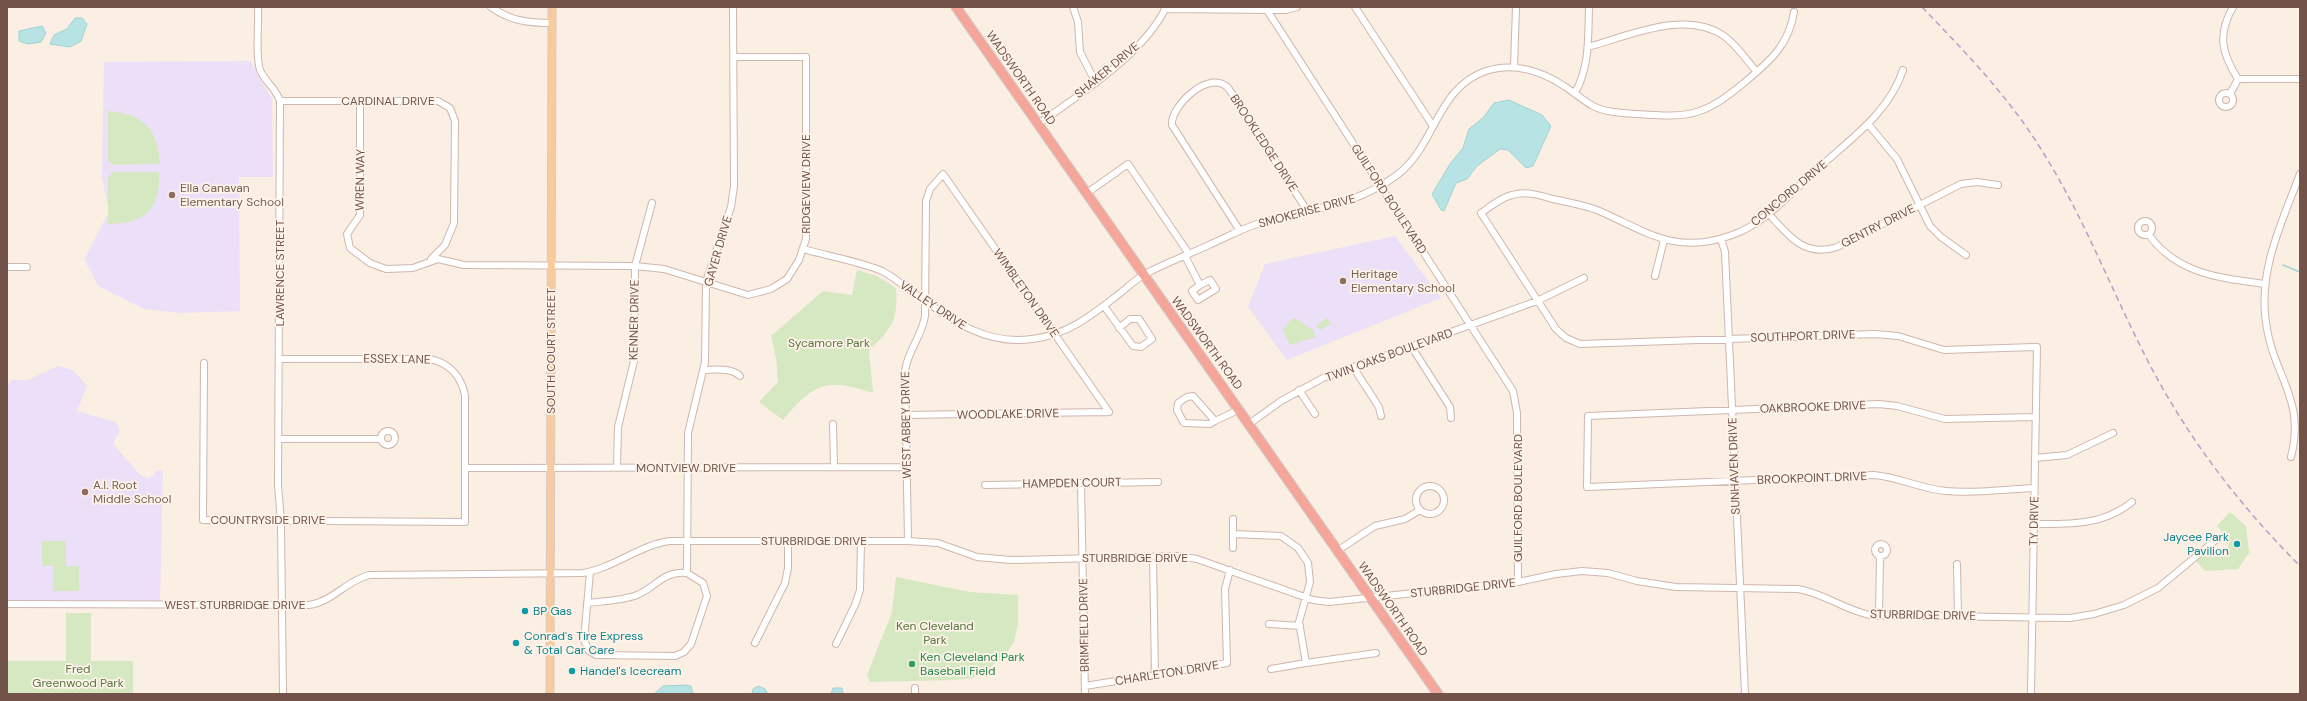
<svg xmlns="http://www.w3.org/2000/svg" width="2307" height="701" viewBox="0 0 2307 701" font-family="'DM Sans',sans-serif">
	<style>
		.education { fill: #ebe0f7 }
		.green { fill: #d6e8c2 }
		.water { fill: #b8e3e4; stroke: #9fd4d5 }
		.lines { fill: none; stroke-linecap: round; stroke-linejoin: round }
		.stream { stroke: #9fd4d5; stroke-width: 1.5 }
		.minor-casing { stroke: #ceb7ad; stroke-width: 8 }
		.major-casing { stroke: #d5cbc9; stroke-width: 9 }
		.highway-casing { stroke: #d5cbc9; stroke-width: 11 }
		.minor { stroke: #fff; stroke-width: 6 }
		.major { stroke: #f8ca9d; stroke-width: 7 }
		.highway { stroke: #f4a69b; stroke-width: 9 }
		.rail { stroke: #b0a2c4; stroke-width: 1.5; stroke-dasharray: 6 4; stroke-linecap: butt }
		.education-dot { fill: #8d6e63; stroke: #fef3e8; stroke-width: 1.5 }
		.culture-dot { fill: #0f9aa8; stroke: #fef3e8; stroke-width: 1.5 }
		.leisure-dot { fill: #2e9e5b; stroke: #fef3e8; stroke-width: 1.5 }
		.labels { text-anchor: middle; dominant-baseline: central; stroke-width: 3.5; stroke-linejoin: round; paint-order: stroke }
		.street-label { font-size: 12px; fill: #72534a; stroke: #fef3e8 }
		.education-label { font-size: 12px; fill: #785e54; stroke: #fef3e8; text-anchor: start }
		.park-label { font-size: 12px; fill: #597842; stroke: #fef3e8 }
		.culture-label { font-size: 12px; fill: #0d838f; stroke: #fef3e8; text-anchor: start }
		.leisure-label { font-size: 12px; fill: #27864d; stroke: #fef3e8; text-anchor: start }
	</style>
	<rect width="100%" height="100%" fill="#fbeee3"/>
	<!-- education -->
	<path class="education" d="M250,61L272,99L273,177H239L240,311L179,313L144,309L98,286L84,259L109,212L102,177L104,62Z
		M1395,236L1441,298L1287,360L1248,307L1265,264Z
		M58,366L73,370L87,386L77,411L116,422L120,430L114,441V445L140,475L147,478L153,476L157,470H163L160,602L7,601V387L11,380H28Z"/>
	<!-- green -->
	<path class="green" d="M108,111C143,113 159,130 160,164L114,165L108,161Z
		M113,172H159C161,210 144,224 108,224V178Z
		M857,270L877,276L896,288C898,323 892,327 869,351L873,393C826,377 814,383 783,420L759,402L778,382L776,358L771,336L823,291L852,295Z
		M1295,318L1313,330L1316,337L1290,345L1283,330L1290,320Z
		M1327,318L1331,324L1320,330L1316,325Z
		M2230,512L2246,526L2249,553L2238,569L2205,571L2196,561L2210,549L2216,553L2223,552L2228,547L2229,540L2217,526Z
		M42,541H66V566H79V591H53L54,566H42Z
		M896,577L970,592L1018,595V624L1014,642L1006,654L984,673L973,678L956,680L870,682L867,675L892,612Z
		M66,613H91V661H133V694H7V661H66Z"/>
	<!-- water -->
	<path class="water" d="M75,18H82L87,24L81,41L70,47L50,44L54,35L67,29Z
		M42,26L46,33L41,42L28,44L19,41V31Z
		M1509,100L1542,115L1551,126L1533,166L1526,168L1508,150L1500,149L1477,166L1467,179L1456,183L1444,211L1441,210L1432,194L1450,164L1463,148L1469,129L1483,118L1494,103Z
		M685,685L691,686L693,694H654L663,686Z
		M758,686L765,689L768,694H752L753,689Z
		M833,688H842L843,694H831Z"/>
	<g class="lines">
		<!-- stream -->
		<path class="stream" d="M2283,265L2300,272"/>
		<defs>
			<path id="minor" d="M258,7C259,24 255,55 260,70C265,82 276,88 280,101L278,485L281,522
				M491,7C510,21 529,23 552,23
				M1073,7L1078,22L1080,52L1096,83
				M1265,7L1513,391L1517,413L1518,582
				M1355,7L1433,126
				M2233,7C2217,35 2222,54 2238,79
				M1165,9L1286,10L1297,7
				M1588,47C1628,36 1686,9 1724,36C1737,45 1746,60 1757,72
				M1514,67L1516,7
				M1903,70C1889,112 1853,137 1822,165C1794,189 1767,223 1732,235C1675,256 1646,231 1597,210C1583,205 1568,202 1553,199C1539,195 1526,191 1512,195C1500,198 1490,207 1481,213L1556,329L1566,338L1580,344L1875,334L1898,336L1944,350L2037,347L2031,694
				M2238,79H2300
				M2219 100a7 7 0 1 1 14 0a7 7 0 1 1-14 0Z
				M1575,93C1590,66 1588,37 1589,7
				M2230,94L2238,79
				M280,101H438L450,108L455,121L454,223L445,245L431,259
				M360,101V215L347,234L350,248L370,263L386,269L413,268L438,259L464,265L635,266L664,269L748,295L771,289L787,279L799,260L806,239V57H734
				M1038,124C1079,95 1145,53 1166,7
				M1868,124L1897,159L1930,226L1941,237L1966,255
				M1087,193L1128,164L1189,254
				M1768,213C1788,235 1804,258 1837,247L1961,184L1977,182L1998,185
				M2138 228a7 7 0 1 1 14 0a7 7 0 1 1-14 0Z
				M1240,231L1172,125C1170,107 1210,67 1229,89L1308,212
				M2149,235C2177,274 2220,278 2265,284
				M1721,239L1725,252L1745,694
				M803,249C828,256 858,261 882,271C892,276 902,284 911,291C948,317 983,346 1032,339C1068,335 1092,315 1119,294C1128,287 1137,278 1147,273C1168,262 1190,254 1211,244C1227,237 1243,228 1260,223C1307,210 1356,206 1397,175C1435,147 1437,87 1486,71C1513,62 1541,71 1564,86C1574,92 1582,100 1593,106C1607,113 1623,113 1638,114C1691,118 1704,116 1745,82C1770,61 1789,45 1794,12
				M1185,256L1200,285L1192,291L1198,300L1216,289L1210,280L1200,285
				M7,267H27
				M1655,276L1664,240
				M1104,306L1133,346L1141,347L1152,339L1139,319H1130L1119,328
				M1411,346L1450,407L1451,418
				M204,363L203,520L465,522V395C461,376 449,363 430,359H279
				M1353,367L1379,407L1381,416
				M703,370C715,370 731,367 740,376
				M1299,390L1315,414
				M906,415L1109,412
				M1215,421L1210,424L1184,423L1177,410L1178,403L1187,397L1193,396L1215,421L1240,409
				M833,424L834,467
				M1249,424L1281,401L1323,378L1537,301L1584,278
				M381 438a7 7 0 1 1 14 0a7 7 0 1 1-14 0Z
				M279,439H380
				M2291,457C2306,398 2273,376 2266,323C2258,270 2282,222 2300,174
				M2035,458L2067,455L2113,433
				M465,468L907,467
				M617,468L618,427L634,361L635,266L652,203
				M1081,483L1085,694
				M985,485L1158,482
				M1416 500a14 14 0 1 1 28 0a14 14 0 1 1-28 0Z
				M2034,488C2005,489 1975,494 1946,491C1921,489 1899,477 1874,475L1587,487L1588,416L1879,404L1897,406L1945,419L2036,417
				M1233,519V534L1281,536L1298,548L1308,563L1310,582L1299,622L1306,663L1376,653
				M2034,524C2070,524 2102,526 2132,502
				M281,526L283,694
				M908,541L905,371C907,352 922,336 925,316L926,201L930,189L943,174L1109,412
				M1875 550a6 6 0 1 1 12 0a6 6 0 1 1-12 0Z
				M1233,548V534
				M1337,551L1375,526L1405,519L1420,510
				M1153,557L1155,675
				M1957,564L1958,617
				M590,572L584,640L589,651L596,655L675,656L684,652L691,644L707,596L703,583L687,573L688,433L705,362L706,282L731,207L734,186L733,7
				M587,603C602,601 622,601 637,595C655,588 664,570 687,573
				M7,604L309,605C332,602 346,581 369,575L583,573C614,568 639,545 670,541H908L938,543L977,557L1011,560L1178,556L1197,559L1313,600L1329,602L1518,582L1556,574L1582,571L1608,573L1637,581L1676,587L1798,589C1824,593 1844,610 1870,615L2070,618L2094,614L2124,605L2158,588L2217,539
				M1879,616L1880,557
				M1269,624L1300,626
				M755,643L785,583L788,568V541
				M836,644L855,605L860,590L861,541
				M1271,669L1306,663
				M1085,686L1227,663L1225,589L1230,570
				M915,688V694"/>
			<path id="major" d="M550,694L552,7"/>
			<path id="highway" d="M956,7L1438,694"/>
		</defs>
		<!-- minor casing -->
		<use href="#minor" class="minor-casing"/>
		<!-- major casing -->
		<use href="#major" class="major-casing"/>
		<!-- highway casing -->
		<use href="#highway" class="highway-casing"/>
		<!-- minor -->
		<use href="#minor" class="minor"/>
		<!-- major -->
		<use href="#major" class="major"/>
		<!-- highway -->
		<use href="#highway" class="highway"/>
		<!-- rail -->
		<path class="rail" d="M1922,7C1966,53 2011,99 2044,154C2086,221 2114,297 2151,367C2190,441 2241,507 2300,566"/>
	</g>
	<!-- markers -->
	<g class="education-dot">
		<circle cx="172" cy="195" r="4"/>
		<circle cx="1343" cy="281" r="4"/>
		<circle cx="85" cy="492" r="4"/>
	</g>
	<g class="culture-dot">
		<circle cx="2237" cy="544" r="4"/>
		<circle cx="525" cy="611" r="4"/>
		<circle cx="516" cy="643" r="4"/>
		<circle cx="572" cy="671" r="4"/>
	</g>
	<circle class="leisure-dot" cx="912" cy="664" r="4"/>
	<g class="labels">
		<!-- street labels -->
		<g class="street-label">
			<text transform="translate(1107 70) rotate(-40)">SHAKER DRIVE</text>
			<text transform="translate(1021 78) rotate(55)">WADSWORTH ROAD</text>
			<text x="388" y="101">CARDINAL DRIVE</text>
			<text transform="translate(1264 143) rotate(57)">BROOKLEDGE DRIVE</text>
			<text transform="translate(360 180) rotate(-89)">WREN WAY</text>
			<text transform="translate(806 184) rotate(-90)">RIDGEVIEW DRIVE</text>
			<text transform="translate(1789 193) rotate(-40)">CONCORD DRIVE</text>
			<text transform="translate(1389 199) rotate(57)">GUILFORD BOULEVARD</text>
			<text transform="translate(1307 211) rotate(-15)">SMOKERISE DRIVE</text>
			<text transform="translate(1878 226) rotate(-27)">GENTRY DRIVE</text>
			<text transform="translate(718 251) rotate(-74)">GAYER DRIVE</text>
			<text transform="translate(280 273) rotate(-90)">LAWRENCE STREET</text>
			<text transform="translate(1026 293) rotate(55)">WIMBLETON DRIVE</text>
			<text transform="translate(933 305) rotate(34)">VALLEY DRIVE</text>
			<text transform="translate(634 320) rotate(-89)">KENNER DRIVE</text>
			<text transform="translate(1803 336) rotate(-2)">SOUTHPORT DRIVE</text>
			<text transform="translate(1207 343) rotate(54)">WADSWORTH ROAD</text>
			<text transform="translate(551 351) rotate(-90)">SOUTH COURT STREET</text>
			<text transform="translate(1389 355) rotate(-20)">TWIN OAKS BOULEVARD</text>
			<text transform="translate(397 359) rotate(1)">ESSEX LANE</text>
			<text transform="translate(1813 407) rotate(-2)">OAKBROOKE DRIVE</text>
			<text transform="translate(1008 414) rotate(-1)">WOODLAKE DRIVE</text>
			<text transform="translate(906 425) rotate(-91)">WEST ABBEY DRIVE</text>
			<text transform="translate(1734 466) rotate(-92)">SUNHAVEN DRIVE</text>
			<text x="686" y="468">MONTVIEW DRIVE</text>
			<text transform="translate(1812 478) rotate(-2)">BROOKPOINT DRIVE</text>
			<text transform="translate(1072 483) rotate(-1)">HAMPDEN COURT</text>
			<text transform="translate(1518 498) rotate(-90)">GUILFORD BOULEVARD</text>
			<text x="268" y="520">COUNTRYSIDE DRIVE</text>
			<text transform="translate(2034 521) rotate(-89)">TY DRIVE</text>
			<text x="814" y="541">STURBRIDGE DRIVE</text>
			<text x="1135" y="558">STURBRIDGE DRIVE</text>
			<text transform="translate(1463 588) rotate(-6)">STURBRIDGE DRIVE</text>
			<text x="235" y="605">WEST STURBRIDGE DRIVE</text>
			<text transform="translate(1393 609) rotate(55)">WADSWORTH ROAD</text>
			<text transform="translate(1923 615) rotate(1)">STURBRIDGE DRIVE</text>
			<text transform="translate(1084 625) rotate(-91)">BRIMFIELD DRIVE</text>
			<text transform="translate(1167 673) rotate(-9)">CHARLETON DRIVE</text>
		</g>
		<!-- education labels -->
		<g class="education-label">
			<text x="180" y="188">Ella Canavan<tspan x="180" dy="14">Elementary School</tspan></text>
			<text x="1351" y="274">Heritage<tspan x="1351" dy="14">Elementary School</tspan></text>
			<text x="93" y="485">A.I. Root<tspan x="93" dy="14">Middle School</tspan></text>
		</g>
		<!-- park labels -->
		<g class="park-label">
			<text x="829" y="343">Sycamore Park</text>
			<text x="935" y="626">Ken Cleveland<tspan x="935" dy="14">Park</tspan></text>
			<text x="78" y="669">Fred<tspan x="78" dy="14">Greenwood Park</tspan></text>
		</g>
		<!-- culture labels -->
		<g class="culture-label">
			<text x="2229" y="537" text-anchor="end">Jaycee Park<tspan x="2229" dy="14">Pavilion</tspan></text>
			<text x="533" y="611">BP Gas</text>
			<text x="524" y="636">Conrad's Tire Express<tspan x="524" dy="14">&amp; Total Car Care</tspan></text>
			<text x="580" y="671">Handel's Icecream</text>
		</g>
		<!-- leisure labels -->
		<g class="leisure-label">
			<text x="920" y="657">Ken Cleveland Park<tspan x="920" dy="14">Baseball Field</tspan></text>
		</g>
	</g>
	<!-- border -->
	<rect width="2307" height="701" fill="none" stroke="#72534a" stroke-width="16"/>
</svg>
